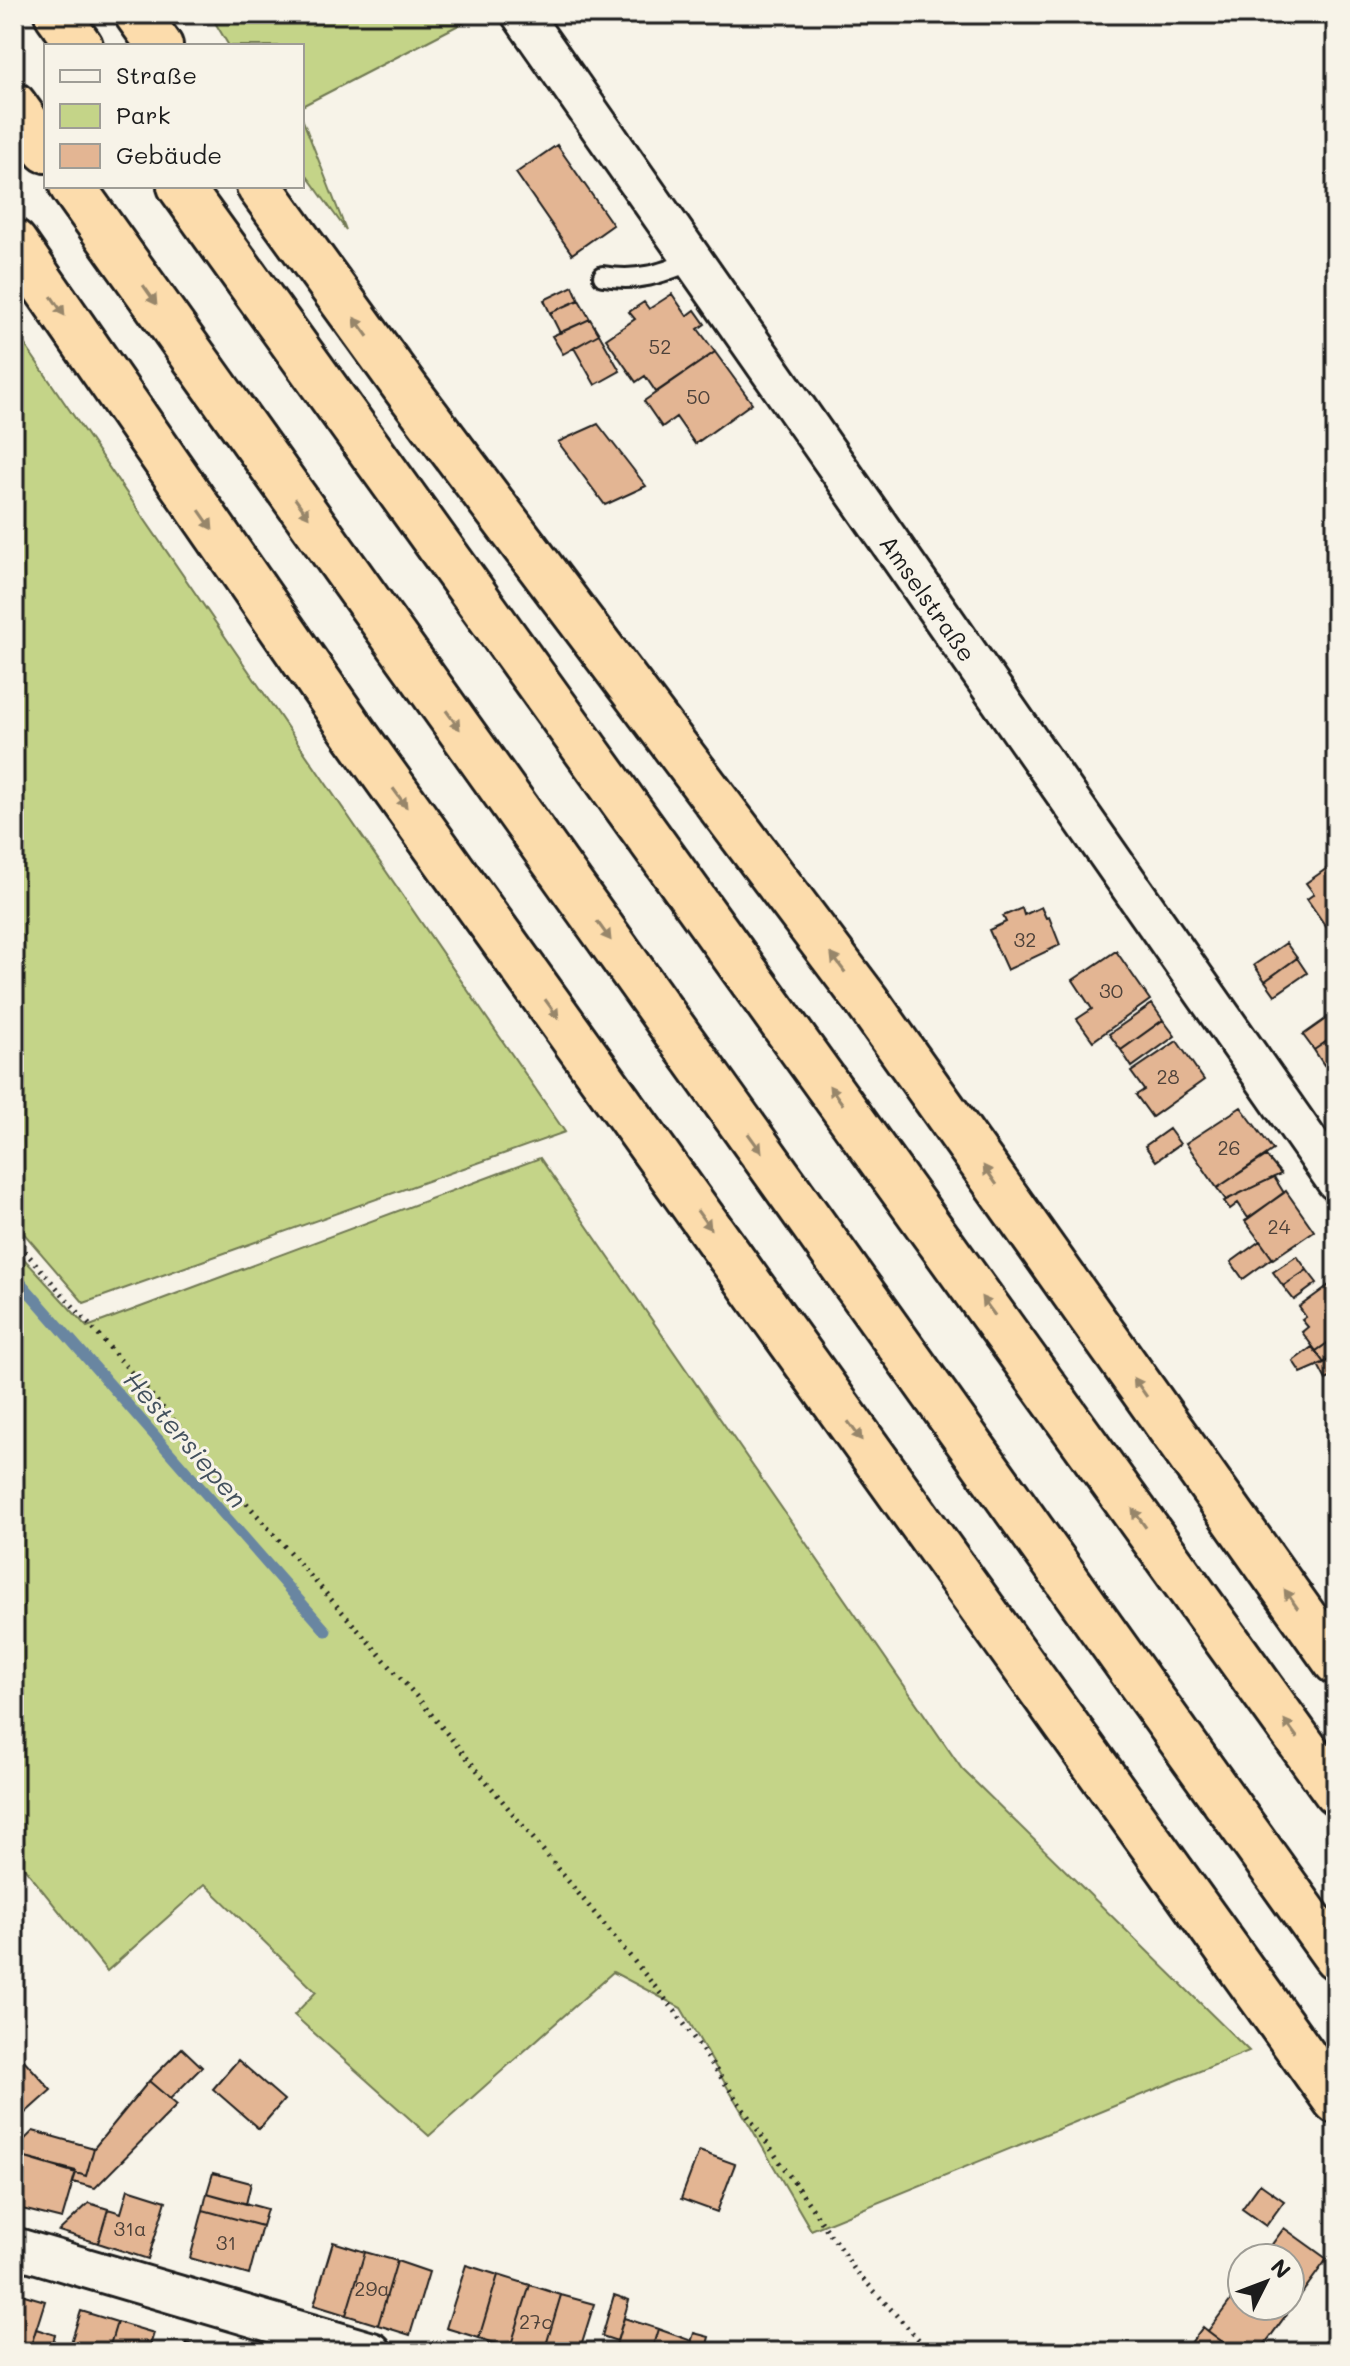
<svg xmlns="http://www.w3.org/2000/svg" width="1350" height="2366" viewBox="0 0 1350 2366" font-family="Mali,sans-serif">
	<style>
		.green { fill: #c4d488; stroke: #707852; stroke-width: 2 }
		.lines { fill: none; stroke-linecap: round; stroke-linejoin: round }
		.stream { stroke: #6986a1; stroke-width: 11 }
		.building { fill: #e3b593; stroke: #1c1c1c; stroke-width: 2 }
		.service-casing { stroke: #1c1c1c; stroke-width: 24 }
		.minor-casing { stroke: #1c1c1c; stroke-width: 44 }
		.motorway-casing { stroke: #1c1c1c; stroke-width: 50 }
		.path { stroke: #1c1c1c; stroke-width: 5; stroke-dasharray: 2 6; stroke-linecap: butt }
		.service { stroke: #f7f3e8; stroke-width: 18 }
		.minor { stroke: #f7f3e8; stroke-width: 38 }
		.motorway { stroke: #fcdcac; stroke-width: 44 }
		.oneway { fill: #97866b }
		.labels { text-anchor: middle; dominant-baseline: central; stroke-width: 6; stroke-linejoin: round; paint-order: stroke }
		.number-label { font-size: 20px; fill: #4e423a }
		.street-label { font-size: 24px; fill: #1c1c1c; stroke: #f7f3e8 }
		.water-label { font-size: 26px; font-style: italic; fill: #43515e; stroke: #f7f3e8 }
	</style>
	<rect width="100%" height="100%" fill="#f7f3e8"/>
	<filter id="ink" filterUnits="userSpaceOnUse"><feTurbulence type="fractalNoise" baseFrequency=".0125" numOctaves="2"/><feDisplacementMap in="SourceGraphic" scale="16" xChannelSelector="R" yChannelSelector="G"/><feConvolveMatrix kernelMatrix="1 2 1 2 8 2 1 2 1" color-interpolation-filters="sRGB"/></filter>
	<g filter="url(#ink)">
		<!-- green -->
		<path class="green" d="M210,14H480L302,106V46H229Z
			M302,118L346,230L302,169Z
			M14,329L565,1132L84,1303L14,1222Z
			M540,1158L962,1769L1249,2051L811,2230L681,2008L613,1972L429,2136L294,2015L316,1992L205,1884L107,1971L14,1855V1248L87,1327Z"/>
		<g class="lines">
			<!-- stream -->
			<path class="stream" d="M14,1275L326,1631"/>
		</g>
		<!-- building -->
		<path class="building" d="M557,145L613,225L572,254L516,173Z
			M573,286L579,300L550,313L544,300Z
			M672,294L687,316L695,310L705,324L698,329L715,352L656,392L645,376L636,382L606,339L635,319L629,312L644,302L649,309Z
			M579,300L590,319L560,333L550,313Z
			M590,319L599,334L563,354L552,336Z
			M599,334L620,371L595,385L574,348Z
			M715,352L752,403L695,444L676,417L662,427L644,401Z
			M598,424L646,486L605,505L558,442Z
			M1333,864L1336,931L1331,934L1307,899L1314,894L1306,883Z
			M1041,907L1046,918L1049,917L1060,945L1007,970L989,930L1006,922L1003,916L1022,908L1024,915Z
			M1286,943L1297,958L1265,981L1254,965Z
			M1116,951L1150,1000L1093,1041L1077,1019L1092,1009L1073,980Z
			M1297,958L1307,973L1275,995L1265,981Z
			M1152,1004L1163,1020L1121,1050L1109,1034Z
			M1334,1013L1336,1035L1314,1050L1303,1035Z
			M1163,1020L1175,1036L1132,1067L1121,1050Z
			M1336,1035V1057L1324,1065L1314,1050Z
			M1177,1041L1204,1080L1152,1117L1136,1095L1144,1090L1131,1072Z
			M1241,1107L1273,1150L1217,1188L1186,1143Z
			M1169,1129L1180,1144L1156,1161L1145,1146Z
			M1266,1156L1281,1174L1226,1200L1217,1188Z
			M1274,1177L1284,1193L1248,1218L1238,1203L1230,1209L1224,1201Z
			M1286,1191L1314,1231L1273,1259L1245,1221Z
			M1260,1241L1272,1258L1243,1279L1231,1262Z
			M1297,1256L1307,1270L1283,1286L1273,1272Z
			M1307,1270L1317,1283L1294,1300L1283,1286Z
			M1336,1280V1337L1316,1351L1302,1332L1308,1327L1302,1320L1306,1317L1299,1307Z
			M1336,1337V1357L1324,1363L1316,1351Z
			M1312,1347L1324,1363L1301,1373L1293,1361Z
			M1336,1357V1375L1326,1380L1318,1365Z
			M182,2048L202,2067L170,2099L149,2081Z
			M22,2058L51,2090L14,2123V2066Z
			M238,2060L284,2100L259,2129L213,2089Z
			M149,2081L177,2105L95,2188L73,2182L76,2173L86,2176L94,2148Z
			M33,2131L94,2148L86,2176L19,2156L23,2141Z
			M699,2151L735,2164L717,2212L681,2199Z
			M18,2156L76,2171L62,2219L14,2207Z
			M213,2173L251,2183L246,2204L207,2193Z
			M1260,2184L1284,2201L1266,2226L1242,2209Z
			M128,2189L166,2201L148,2259L98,2243L108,2209L121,2213Z
			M207,2193L267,2209L262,2226L203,2210Z
			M89,2203L108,2209L98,2243L59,2231Z
			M203,2210L262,2226L249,2275L190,2258Z
			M1284,2228L1327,2259L1259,2352H1236L1208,2331L1242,2285V2306H1290V2258H1262Z
			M333,2242L365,2252L346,2315L314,2305Z
			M365,2252L397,2261L378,2325L346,2315Z
			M397,2261L429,2272L410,2335L378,2325Z
			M466,2265L498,2275L479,2338L446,2328Z
			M498,2275L530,2285L510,2348L479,2338Z
			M530,2285L561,2295L544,2352L510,2348Z
			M14,2292L45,2301L29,2352L14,2350Z
			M561,2295L594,2304L579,2352H544Z
			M614,2295L629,2300L617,2341L602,2336Z
			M81,2311L117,2322L108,2352H68Z
			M624,2318L658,2329L651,2352H614Z
			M117,2322L154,2333L148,2352H108Z
			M1203,2327L1208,2331L1236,2352H1184Z
			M36,2329L55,2335L50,2352H29Z
			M658,2329L692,2341L688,2352H651Z
			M694,2333L709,2337L705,2352H688Z
			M186,2343L215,2352H183Z"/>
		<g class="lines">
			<defs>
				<path id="service" d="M603,276C638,282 660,274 692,261"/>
				<g id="minor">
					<path id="s1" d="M521,14L1336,1181"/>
					<path d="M14,2247L372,2352"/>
				</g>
				<path id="motorway" d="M57,14L80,46
					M137,14L160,46
					M14,105L46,150
					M72,186L1336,1957
					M180,186L1336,1792
					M259,186L407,390L866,1000L1336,1662
					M14,242L355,734L1336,2101"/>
			</defs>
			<!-- service casing -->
			<use href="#service" class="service-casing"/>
			<!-- minor casing -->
			<use href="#minor" class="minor-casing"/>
			<!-- motorway casing -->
			<use href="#motorway" class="motorway-casing"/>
			<!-- path -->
			<path class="path" d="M14,1239L417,1697L675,2011L855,2270L930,2352"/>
			<!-- service -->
			<use href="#service" class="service"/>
			<!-- minor -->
			<use href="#minor" class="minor"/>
			<!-- motorway -->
			<use href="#motorway" class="motorway"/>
		</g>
		<!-- one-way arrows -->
		<defs><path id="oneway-solid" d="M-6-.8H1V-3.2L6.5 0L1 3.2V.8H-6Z" transform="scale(2)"/></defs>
		<g class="oneway">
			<use href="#oneway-solid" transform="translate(150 295) rotate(55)"/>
			<use href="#oneway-solid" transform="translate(58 306) rotate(55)"/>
			<use href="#oneway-solid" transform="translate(361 327) rotate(-126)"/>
			<use href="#oneway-solid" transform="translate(302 508) rotate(54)"/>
			<use href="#oneway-solid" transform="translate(206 520) rotate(55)"/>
			<use href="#oneway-solid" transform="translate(453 720) rotate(54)"/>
			<use href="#oneway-solid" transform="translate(400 798) rotate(54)"/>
			<use href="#oneway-solid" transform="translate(604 931) rotate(54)"/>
			<use href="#oneway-solid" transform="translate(838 963) rotate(-127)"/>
			<use href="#oneway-solid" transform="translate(552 1009) rotate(54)"/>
			<use href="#oneway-solid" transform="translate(836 1095) rotate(-126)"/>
			<use href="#oneway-solid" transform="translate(755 1143) rotate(54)"/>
			<use href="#oneway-solid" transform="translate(990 1175) rotate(-125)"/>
			<use href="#oneway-solid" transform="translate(704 1220) rotate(54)"/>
			<use href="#oneway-solid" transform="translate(988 1306) rotate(-126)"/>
			<use href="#oneway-solid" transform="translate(1140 1387) rotate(-125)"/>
			<use href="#oneway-solid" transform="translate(855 1431) rotate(54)"/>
			<use href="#oneway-solid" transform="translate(1139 1518) rotate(-126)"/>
			<use href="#oneway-solid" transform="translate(1291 1599) rotate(-125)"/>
			<use href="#oneway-solid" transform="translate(1291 1729) rotate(-126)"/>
		</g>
	</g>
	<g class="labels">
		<!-- number labels -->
		<g class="number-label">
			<text x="660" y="346">52</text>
			<text x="698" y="396">50</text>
			<text x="1025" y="939">32</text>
			<text x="1111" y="990">30</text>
			<text x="1168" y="1076">28</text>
			<text x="1229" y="1147">26</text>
			<text x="1279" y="1226">24</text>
			<text x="130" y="2228">31a</text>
			<text x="226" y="2242">31</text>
			<text x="372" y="2288">29a</text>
			<text x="536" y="2321">27c</text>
		</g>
		<!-- street labels -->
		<g class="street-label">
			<text stroke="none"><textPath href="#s1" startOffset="712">Amselstraße</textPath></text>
		</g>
		<!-- water labels -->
		<g class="water-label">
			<text transform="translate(186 1439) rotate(49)">Hestersiepen</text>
		</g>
	</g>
	<!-- margin -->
	<rect width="1350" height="2366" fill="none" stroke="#f7f3e8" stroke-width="48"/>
	<rect x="24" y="24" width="1302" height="2318" fill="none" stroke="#1c1c1c" stroke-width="3" filter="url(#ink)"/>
	<!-- legend -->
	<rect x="44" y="44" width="260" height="144" fill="#f7f3e8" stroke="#9f9d96" stroke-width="2"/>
	<rect x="60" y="70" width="40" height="12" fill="#f7f3e8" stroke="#9f9d96" stroke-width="2"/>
	<text x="116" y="84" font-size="24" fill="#1c1c1c">Straße</text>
	<rect x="60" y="104" width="40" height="24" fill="#c4d488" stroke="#9f9d96" stroke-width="2"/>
	<text x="116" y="124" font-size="24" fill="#1c1c1c">Park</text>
	<rect x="60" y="144" width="40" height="24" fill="#e3b593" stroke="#9f9d96" stroke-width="2"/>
	<text x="116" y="164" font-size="24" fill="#1c1c1c">Gebäude</text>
	<!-- north arrow -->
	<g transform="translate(1266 2282) rotate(48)"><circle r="38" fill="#f7f3e8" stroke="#9f9d96" stroke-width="2"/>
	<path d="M0-6L14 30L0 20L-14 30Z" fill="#1c1c1c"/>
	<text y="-12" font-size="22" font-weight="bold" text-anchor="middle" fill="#1c1c1c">N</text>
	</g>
</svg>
